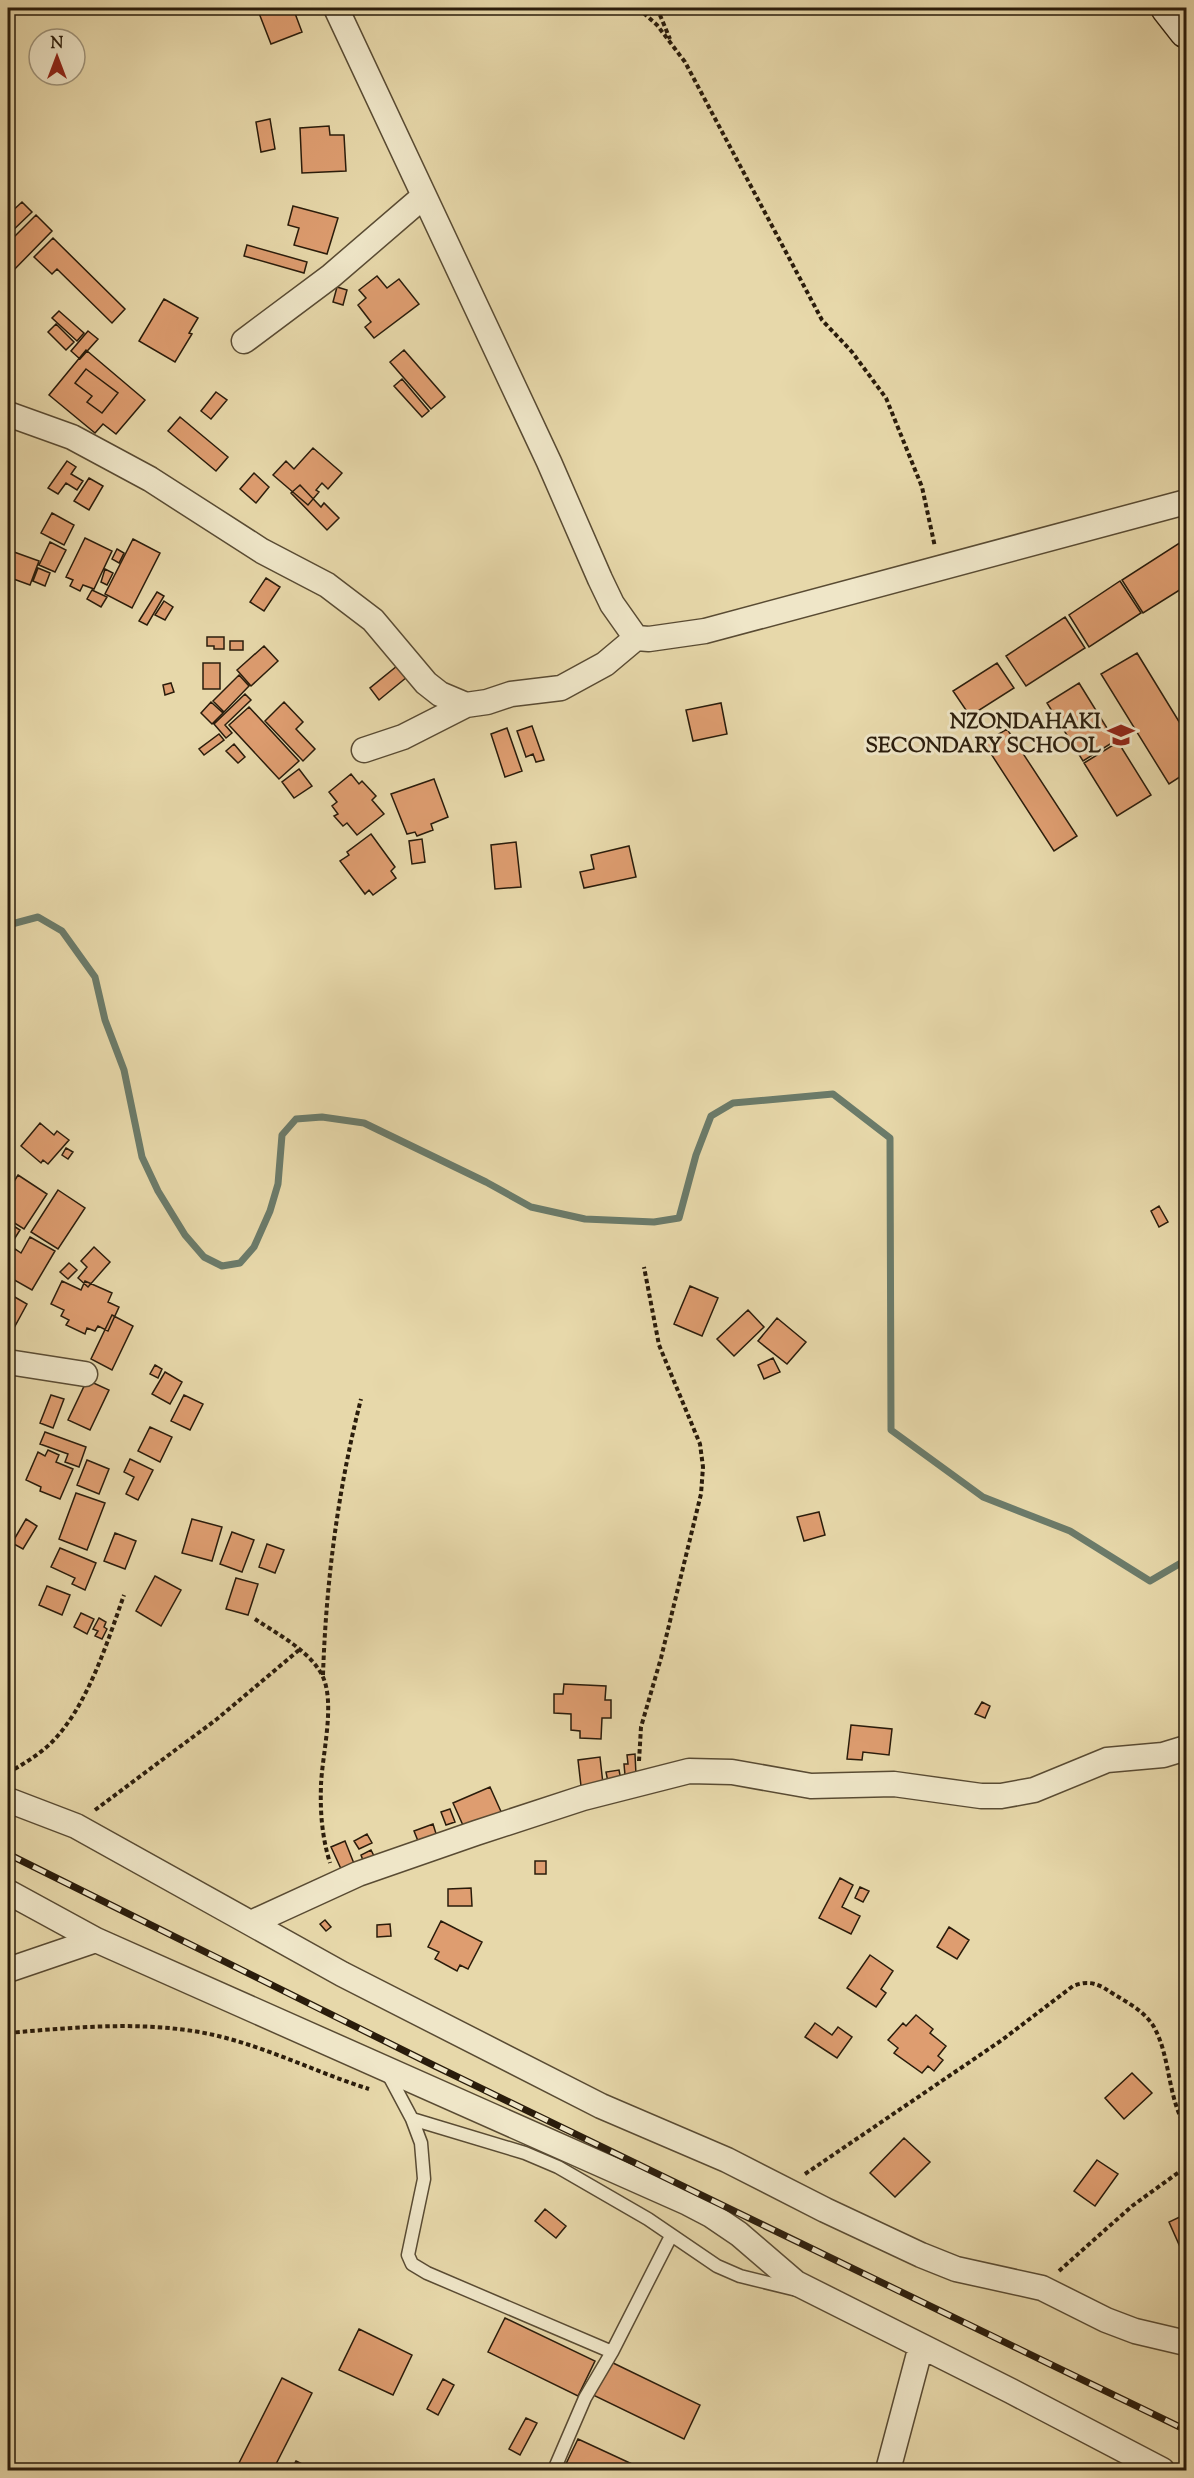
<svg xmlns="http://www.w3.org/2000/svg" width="1194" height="2478" viewBox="0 0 1194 2478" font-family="'Sorts Mill Goudy',serif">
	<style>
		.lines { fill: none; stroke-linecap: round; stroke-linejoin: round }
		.stream { stroke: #6b7b6a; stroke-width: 7 }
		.building { fill: #de9d70; stroke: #2a1c0b; stroke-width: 1.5 }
		.lane-casing { stroke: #594b33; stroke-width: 15 }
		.street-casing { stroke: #594b33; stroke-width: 27 }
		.secondary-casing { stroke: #2a1c0b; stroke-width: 36 }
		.path { stroke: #2a1c0b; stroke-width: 4; stroke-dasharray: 4.5 3; stroke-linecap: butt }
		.lane { stroke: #efe6c8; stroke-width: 12 }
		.street { stroke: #efe6c8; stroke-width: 24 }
		.secondary { stroke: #efe6c8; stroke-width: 33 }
		.rail-casing { stroke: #2a1c0b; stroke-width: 7 }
		.rail { stroke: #efe6c8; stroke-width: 4.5; stroke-dasharray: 14; stroke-linecap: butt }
		.labels { text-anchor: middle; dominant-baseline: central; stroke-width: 6; stroke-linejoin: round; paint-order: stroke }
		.poi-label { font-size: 21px; font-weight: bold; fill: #2a1c0b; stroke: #efe6c8; text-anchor: end }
	</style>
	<rect width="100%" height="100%" fill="#e7d8aa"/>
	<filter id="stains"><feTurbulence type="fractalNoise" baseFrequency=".00333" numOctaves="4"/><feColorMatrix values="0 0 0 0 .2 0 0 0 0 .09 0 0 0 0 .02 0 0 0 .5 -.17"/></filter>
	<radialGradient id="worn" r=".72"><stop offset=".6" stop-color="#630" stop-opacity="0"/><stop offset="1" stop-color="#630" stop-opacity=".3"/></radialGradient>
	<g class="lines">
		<!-- stream -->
		<path class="stream" d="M8,925L38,917L62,931L95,977L105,1020L124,1070L142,1157L158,1191L185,1235L204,1257L222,1266L240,1263L254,1247L270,1211L278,1184L282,1135L296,1119L322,1117L364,1123L486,1182L531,1207L585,1219L654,1222L679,1218L696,1155L711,1116L733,1103L833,1094L890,1138L891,1430L983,1497L1070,1531L1150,1581L1186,1560"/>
	</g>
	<!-- building -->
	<path class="building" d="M19,8H60V11H19Z
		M257,8H293L302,32L271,44Z
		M270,119L275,149L261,152L256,122Z
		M329,126L330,135H344L346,171L302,173L300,128Z
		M22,202L32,212L8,235V215Z
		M293,206L338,218L327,254L294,245L299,228L288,225Z
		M36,215L52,231L8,276V243Z
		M53,238L125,309L112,323L57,269L52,274L34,257Z
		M247,245L307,262L304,273L244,256Z
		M377,276L387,288L399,279L419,304L374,338L365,327L371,322L358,305L366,298L359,290Z
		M337,287L347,290L343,305L333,302Z
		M164,299L198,318L189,333L192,334L175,362L139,341Z
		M59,311L84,333L77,341L52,318Z
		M56,324L74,342L66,350L48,332Z
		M88,331L98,339L80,359L71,351Z
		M86,350L145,400L116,434L103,424L95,433L49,395Z
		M404,350L445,397L431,409L390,362Z
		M86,369L118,393L102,413L87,402L92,396L75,383Z
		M402,379L429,411L422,417L394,386Z
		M216,392L227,400L211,419L201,411Z
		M180,417L228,457L216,471L168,431Z
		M313,448L342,473L328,489L322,483L316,490L319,492L308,505L273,475L286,461L294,469Z
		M67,461L76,467L71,474L83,481L77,490L66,483L58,494L48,488Z
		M254,473L269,487L256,503L240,489Z
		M89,478L103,486L89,510L74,501Z
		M300,485L321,507L324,503L339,518L327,530L291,493Z
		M52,513L74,525L64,545L41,533Z
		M85,538L112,551L94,589L83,585L80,591L70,586L73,580L66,577Z
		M133,539L160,553L132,608L105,594Z
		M50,542L66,550L55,572L39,565Z
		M1181,542L1186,551V586L1143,613L1122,580Z
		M117,549L124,553L119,563L112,559Z
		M14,552L39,561L30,585L8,577Z
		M38,568L50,573L45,586L33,581Z
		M105,569L113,573L107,585L101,582Z
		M266,578L280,587L264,611L250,602Z
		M1120,581L1141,613L1089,647L1069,615Z
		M92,590L107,597L101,607L87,599Z
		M157,592L164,596L147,625L139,621Z
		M164,601L173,607L165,620L155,615Z
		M1065,617L1085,648L1026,686L1006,656Z
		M207,637H224V649H214V646H207Z
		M230,641H243V650H230Z
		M264,646L278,661L251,686L237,670Z
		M1137,653L1186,733V773L1169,784L1101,674Z
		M203,663H220V689H203Z
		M997,663L1014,688L970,716L953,691Z
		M397,666L407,677L379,700L370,688Z
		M239,675L249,686L224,712L213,701Z
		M171,683L174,692L165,695L163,685Z
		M1079,683L1115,741L1083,761L1047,703Z
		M245,694L251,700L225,725L232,733L226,738L214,724Z
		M211,702L223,713L212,724L201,713Z
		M284,702L303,722L296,729L315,749L303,761L265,721Z
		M721,703L727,734L693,741L686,710Z
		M249,707L299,761L279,779L229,725Z
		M532,726L544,760L536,762L533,754L526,757L517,731Z
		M507,728L522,771L505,777L491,734Z
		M1007,729L1077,836L1054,851L984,743Z
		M219,734L224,740L204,755L199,749Z
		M1118,742L1151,795L1117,816L1084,763Z
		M234,744L245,757L238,763L226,751Z
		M299,769L312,786L294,798L282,782Z
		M351,774L359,784L362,781L376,796L372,800L384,814L357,835L347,823L343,826L334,816L338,814L332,806L337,802L329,792Z
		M434,779L448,817L431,824L433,830L417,836L415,832L407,834L391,794Z
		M371,834L395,867L391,871L396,878L373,895L369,890L365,894L340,861L349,855L347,852Z
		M422,839L425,862L412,864L409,841Z
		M516,842L521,887L495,889L491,845Z
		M629,846L636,877L584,888L580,872L594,869L591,855Z
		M40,1123L54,1135L57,1131L69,1140L48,1164L43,1160L41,1163L21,1146Z
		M66,1148L73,1152L68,1159L62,1155Z
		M18,1175L47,1194L24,1229L8,1219V1191Z
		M58,1190L85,1208L58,1249L31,1232Z
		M1159,1206L1168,1222L1159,1227L1151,1211Z
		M12,1225L20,1230L15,1238L8,1234Z
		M30,1237L55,1251L32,1290L9,1277L13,1269L8,1266L15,1249L21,1253Z
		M94,1247L110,1262L88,1287L78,1278L87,1267L81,1261Z
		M69,1263L77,1270L68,1279L60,1272Z
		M62,1281L81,1290L85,1281L112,1293L108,1302L119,1307L108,1331L98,1326L95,1331L87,1328L85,1334L66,1325L69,1320L61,1316L64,1310L51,1304Z
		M690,1286L718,1298L702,1336L674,1324Z
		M13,1296L27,1304L8,1339V1306Z
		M748,1310L764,1327L734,1356L717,1339Z
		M112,1315L133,1326L112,1370L91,1359Z
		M777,1318L806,1342L787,1364L758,1341Z
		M773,1358L780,1372L764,1379L758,1365Z
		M155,1365L162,1369L158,1378L150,1374Z
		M165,1372L182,1382L170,1404L152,1394Z
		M87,1380L109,1390L90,1430L68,1420Z
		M51,1395L64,1399L53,1428L40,1423Z
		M184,1395L203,1404L190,1430L171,1421Z
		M150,1427L172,1437L160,1462L138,1451Z
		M45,1432L86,1447L79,1467L65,1462L68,1454L40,1444Z
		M48,1450L59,1455L56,1462L73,1469L60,1499L40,1491L41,1487L26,1480L38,1452L45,1456Z
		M130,1459L153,1470L138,1500L126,1494L134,1477L124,1472Z
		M87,1460L109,1469L99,1494L77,1485Z
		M76,1493L105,1503L87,1550L59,1539Z
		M819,1512L825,1535L804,1541L797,1517Z
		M26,1519L37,1526L23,1549L12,1543Z
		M192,1519L222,1527L212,1561L182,1553Z
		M232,1532L254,1540L242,1572L220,1564Z
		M115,1533L136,1541L125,1569L104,1561Z
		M267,1544L284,1550L275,1573L259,1567Z
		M60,1548L96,1563L85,1590L72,1584L75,1578L51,1567Z
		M155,1576L181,1590L161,1626L136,1611Z
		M236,1578L258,1584L248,1615L226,1609Z
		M47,1586L70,1595L62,1615L39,1605Z
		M81,1613L94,1619L87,1634L74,1627Z
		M99,1618L106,1622L104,1627L107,1629L102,1639L95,1636L98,1631L93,1629Z
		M564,1684L606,1686L605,1700H611V1718H602L601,1739L580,1738V1731L571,1730V1714L554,1713V1694H563Z
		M982,1702L990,1706L985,1718L975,1714Z
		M851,1725L892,1729L889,1755L863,1752L862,1760L847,1759Z
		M635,1754L636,1775H625L624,1764H628L627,1755Z
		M600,1757L603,1784L581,1786L578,1760Z
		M619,1770L621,1780L608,1782L606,1772Z
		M490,1787L503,1816L466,1832L453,1803Z
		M450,1809L455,1822L446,1825L441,1812Z
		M433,1824L438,1840L420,1846L414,1831Z
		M367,1834L372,1843L359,1849L354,1841Z
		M345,1841L355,1866L342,1871L331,1847Z
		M371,1850L375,1858L364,1863L361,1855Z
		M535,1861H546V1874H535Z
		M840,1878L853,1885L842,1907L860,1916L851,1934L819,1918Z
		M860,1887L869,1891L863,1902L855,1898Z
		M471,1888L472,1906H448V1889Z
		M325,1920L331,1927L326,1931L320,1924Z
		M441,1921L482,1942L468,1969L460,1965L457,1971L435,1959L439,1952L428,1947Z
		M390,1924L391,1936L377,1937V1925Z
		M949,1927L969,1940L957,1959L937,1947Z
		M8,1938H13L12,1954H8Z
		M870,1955L893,1971L881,1989L886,1993L876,2007L847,1988Z
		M916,2015L933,2029L930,2033L946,2046L938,2056L943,2060L934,2071L928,2066L922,2073L894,2053L898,2048L888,2040L903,2023L906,2026Z
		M815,2023L832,2035L838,2027L852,2037L837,2058L805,2037Z
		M1132,2073L1152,2093L1124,2119L1105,2098Z
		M904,2138L930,2162L895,2197L870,2173Z
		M1097,2160L1118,2174L1095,2206L1074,2191Z
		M545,2209L566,2226L556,2238L535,2221Z
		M1186,2214V2247L1181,2249L1169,2222Z
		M505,2318L595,2361L578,2396L488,2352Z
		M359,2329L412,2355L393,2395L339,2370Z
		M609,2361L700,2405L684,2439L593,2395Z
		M282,2378L312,2393L273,2470H238L236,2469Z
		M443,2379L454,2385L438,2415L427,2409Z
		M526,2418L537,2423L520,2455L509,2449Z
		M578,2439L645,2470H563Z
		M296,2461L314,2470H291Z"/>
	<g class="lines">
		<defs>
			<path id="lane" d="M387,2072L412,2119L421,2143L424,2179L408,2255L412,2264L427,2273L612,2352
				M412,2119L525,2153L558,2167L648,2219L717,2266L740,2276L797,2290
				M554,2470L585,2398L612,2352L671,2236"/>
			<path id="street" d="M336,8L549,462L600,579L612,604L636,638L649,639L705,631L1186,502
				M244,341L331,276L424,196
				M8,414L72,437L150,479L262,551L327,585L373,620L426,683L440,694L466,705
				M364,750L403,737L466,705L487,702L511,694L561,688L605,664L636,638
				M8,1362L85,1374
				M8,1800L76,1826L342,1974L601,2106L727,2160L825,2210L921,2255L956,2269L1042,2288L1106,2320L1135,2331L1186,2343
				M8,1892L96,1940L688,2203L711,2215L739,2234L796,2283L1011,2391L1162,2470
				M251,1923L358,1874L476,1833L583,1798L689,1771L732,1772L811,1786L894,1784L981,1796H1001L1034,1790L1107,1760L1163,1755L1186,1748
				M8,1970L96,1940
				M888,2470L921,2346"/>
			<path id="secondary" d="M1168,8L1186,31"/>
		</defs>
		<!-- lane casing -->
		<use href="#lane" class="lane-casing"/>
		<!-- street casing -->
		<use href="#street" class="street-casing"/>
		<!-- secondary casing -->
		<use href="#secondary" class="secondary-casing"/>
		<!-- path -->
		<path class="path" d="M638,8L657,25L685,62L822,320L852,352L886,398L922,487L935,547
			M657,8L670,39
			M255,1619C277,1634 309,1650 322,1675C336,1702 322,1755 321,1785C320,1812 322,1837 330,1863
			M323,1675C326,1582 338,1489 361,1399
			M639,1761L641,1727L661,1658L701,1494L703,1467L700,1444L659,1345L644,1267
			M8,1773C23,1764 37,1756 50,1744C87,1708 107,1643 124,1595
			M95,1810L217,1719L299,1650
			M8,2033C79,2027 156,2019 226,2038C275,2051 321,2074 369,2089
			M805,2174L1002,2040L1073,1986C1091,1979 1100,1985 1115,1995C1129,2003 1146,2013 1154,2027C1171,2058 1167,2097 1186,2127
			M1059,2271L1132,2206L1186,2167"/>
		<!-- lane -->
		<use href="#lane" class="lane"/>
		<!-- street -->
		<use href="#street" class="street"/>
		<!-- secondary -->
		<use href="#secondary" class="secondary"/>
		<defs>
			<path id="rail" d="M8,1854L435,2066L1186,2430"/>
		</defs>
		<!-- rail casing -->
		<use href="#rail" class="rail-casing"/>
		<!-- rail -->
		<use href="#rail" class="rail"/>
	</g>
	<!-- icons -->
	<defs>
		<symbol id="school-bare" viewBox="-9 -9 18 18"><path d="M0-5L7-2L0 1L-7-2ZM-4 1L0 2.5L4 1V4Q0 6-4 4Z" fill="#8f2418" stroke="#efe6c8" stroke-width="2.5" paint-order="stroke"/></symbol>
	</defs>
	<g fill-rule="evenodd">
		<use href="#school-bare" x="1102" y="716" width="38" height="38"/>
	</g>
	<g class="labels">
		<!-- poi labels -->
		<g class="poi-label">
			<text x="1101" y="723">NZONDAHAKI<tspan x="1101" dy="24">SECONDARY SCHOOL</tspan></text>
		</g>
	</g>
	<!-- margin -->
	<rect width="1194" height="2478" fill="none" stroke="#e7d8aa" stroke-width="30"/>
	<rect x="9" y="9" width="1176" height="2460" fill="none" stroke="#2a1c0b" stroke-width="3"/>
	<rect x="15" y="15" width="1164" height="2448" fill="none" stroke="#2a1c0b" stroke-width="1.5"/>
	<!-- north arrow -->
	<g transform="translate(57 57)"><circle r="28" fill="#efe6c8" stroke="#a0957c" stroke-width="1.5"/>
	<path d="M0-4.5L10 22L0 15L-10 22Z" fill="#8f2418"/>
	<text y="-9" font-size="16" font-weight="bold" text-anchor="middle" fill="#2a1c0b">N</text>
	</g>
	<rect width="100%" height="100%" filter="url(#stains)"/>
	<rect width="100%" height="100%" fill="url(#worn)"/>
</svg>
